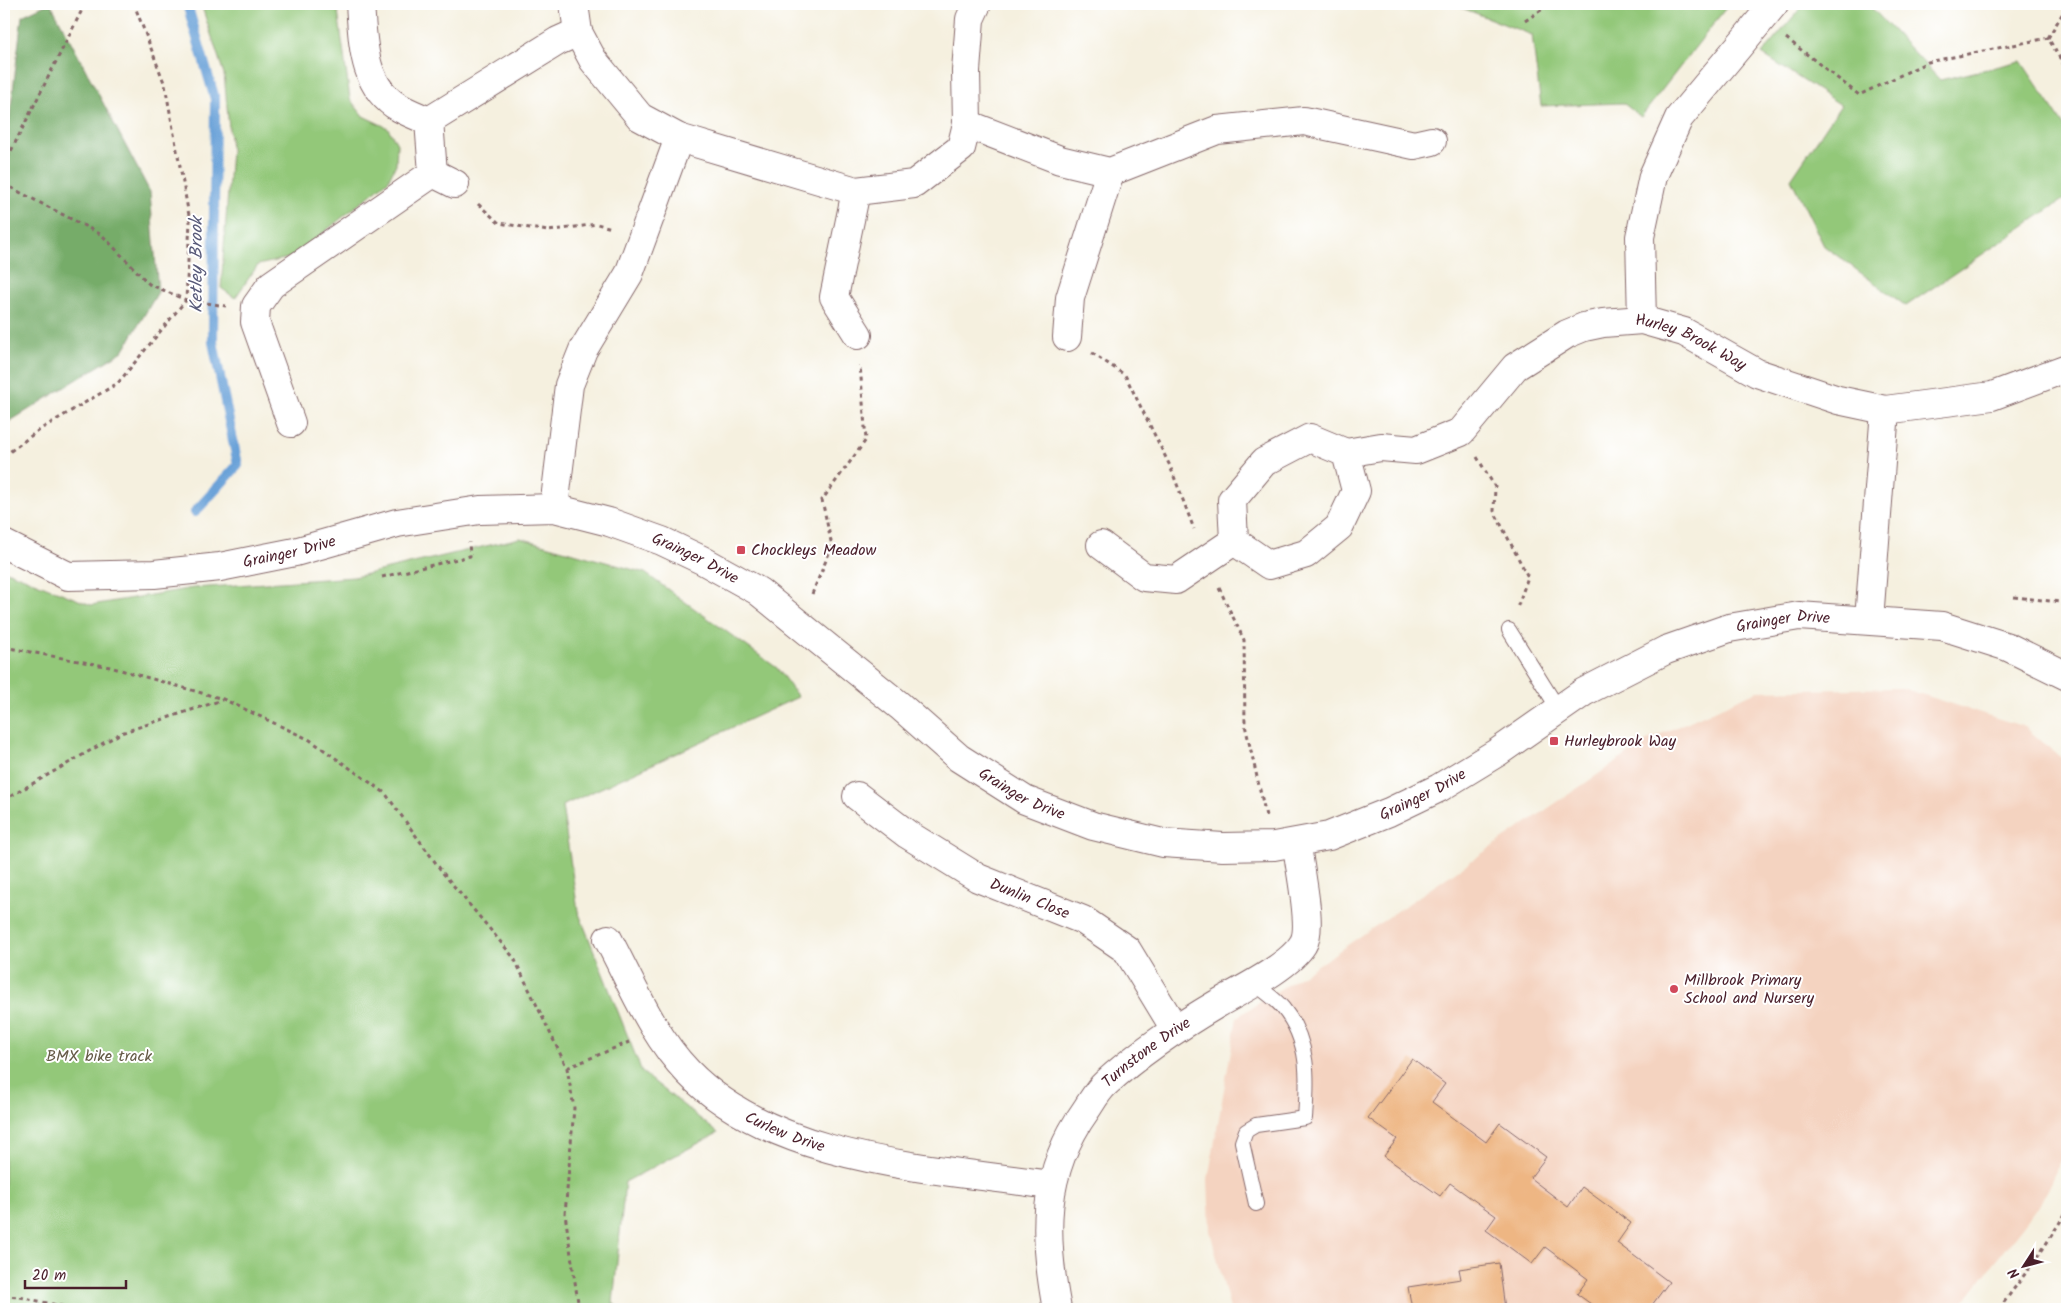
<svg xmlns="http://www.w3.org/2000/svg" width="2071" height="1313" viewBox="0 0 2071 1313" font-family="Kalam,sans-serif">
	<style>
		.built { fill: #f4d3c0 }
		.green { fill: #93c879; stroke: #6e7452 }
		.forest { fill: #76ac69; stroke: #60664a }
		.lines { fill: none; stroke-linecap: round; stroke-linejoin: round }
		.stream { stroke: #69a1d8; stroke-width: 10 }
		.building { fill: #eeb683 }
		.lane-casing { stroke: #86686a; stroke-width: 16 }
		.street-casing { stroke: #86686a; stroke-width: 30 }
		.secondary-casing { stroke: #86686a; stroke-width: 30 }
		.path { stroke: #86686a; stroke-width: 3; stroke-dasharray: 4 4; stroke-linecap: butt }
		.lane { stroke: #fff; stroke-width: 14 }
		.street { stroke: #fff; stroke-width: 28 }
		.secondary { stroke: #fff; stroke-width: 28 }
		.poi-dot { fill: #d1495b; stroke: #fff; stroke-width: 2 }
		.labels { text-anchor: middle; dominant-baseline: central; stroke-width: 4; stroke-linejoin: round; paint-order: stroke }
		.street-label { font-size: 16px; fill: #4a1f2b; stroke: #fff }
		.poi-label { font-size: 16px; fill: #4a1f2b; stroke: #fff; text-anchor: start }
		.park-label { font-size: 16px; fill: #645a46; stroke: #fff }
		.water-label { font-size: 18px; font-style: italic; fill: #585a79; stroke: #fff }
	</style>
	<rect width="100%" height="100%" fill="#fff"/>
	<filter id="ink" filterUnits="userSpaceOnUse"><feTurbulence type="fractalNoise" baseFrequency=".02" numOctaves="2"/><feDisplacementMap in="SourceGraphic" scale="10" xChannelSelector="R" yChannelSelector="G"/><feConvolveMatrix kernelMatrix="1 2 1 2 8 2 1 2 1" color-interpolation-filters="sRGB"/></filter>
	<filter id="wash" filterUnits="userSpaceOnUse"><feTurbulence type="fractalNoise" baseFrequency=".0096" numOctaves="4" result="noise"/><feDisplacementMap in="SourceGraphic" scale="20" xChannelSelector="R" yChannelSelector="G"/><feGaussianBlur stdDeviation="1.12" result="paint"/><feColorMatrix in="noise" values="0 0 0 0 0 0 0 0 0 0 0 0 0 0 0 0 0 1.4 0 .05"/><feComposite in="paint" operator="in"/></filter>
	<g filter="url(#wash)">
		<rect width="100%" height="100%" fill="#f5f0df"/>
		<!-- built -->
		<path class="built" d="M1902,688L2025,727L2067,763V1148L2040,1204L1958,1309H1230L1210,1231L1208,1179L1237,1017L1324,961L1650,739L1757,691Z"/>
		<!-- green -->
		<path class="green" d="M201,4H337L350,99L363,116L388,128L397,144L396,164L388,181L293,257L258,265L235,298L221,288L231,150L224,74Z
			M1452,4H1729L1641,117L1623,103L1541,106L1532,35Z
			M1804,4H1868L1940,80L2021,61L2067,130V197L1906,306L1824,246L1791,179L1841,105L1762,54Z
			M520,538L645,573L777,668L798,697L562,806L578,911L642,1072L718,1133L625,1182L613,1303L620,1309H4V570L91,605L193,588L354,577Z"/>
		<!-- forest -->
		<path class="forest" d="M47,4H51L150,192L158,292L123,351L4,425V165L22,16Z"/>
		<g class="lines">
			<!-- stream -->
			<path class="stream" d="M187,4L215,99L213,342L238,465L195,512"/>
		</g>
		<g id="blocks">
			<!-- building -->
			<path class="building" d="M1412,1059L1445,1084L1432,1102L1486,1142L1500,1123L1546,1157L1530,1178L1568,1207L1582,1187L1631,1223L1617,1243L1669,1282L1649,1309H1598L1577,1294L1588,1279L1545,1247L1532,1264L1486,1230L1496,1216L1450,1183L1440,1196L1384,1156L1397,1139L1368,1118Z
				M1499,1263L1505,1309H1412L1408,1287L1461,1279L1459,1269Z"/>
		</g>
	</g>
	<g filter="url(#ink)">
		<use href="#blocks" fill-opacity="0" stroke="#86686a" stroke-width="1"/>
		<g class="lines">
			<defs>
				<path id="lane" d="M1509,630L1559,710
					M1254,983C1263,991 1275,998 1283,1008C1310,1041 1308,1079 1305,1118L1256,1125L1246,1131L1242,1142L1256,1204"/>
				<g id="street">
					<path d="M360,4C363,41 362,87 400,108C409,113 419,117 429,121L558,41L578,32"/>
					<path d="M574,4L578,32L593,60L640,117L679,138L856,191L914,184L961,148L967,124L966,71L970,19L977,4"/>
					<path d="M429,121L433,173"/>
					<path d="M967,124L1060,160L1110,172L1217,130L1304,121L1414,145L1432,141"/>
					<path d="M856,191L834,297L858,335"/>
					<path d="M1642,320L1640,237L1653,176L1679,118L1774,4"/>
					<path d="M1067,337L1070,298L1110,172"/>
					<path d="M291,423L255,322L256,306L271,285L433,173L455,184"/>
					<path id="s1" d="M1346,453L1356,491L1339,527L1306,554L1269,565L1234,541L1232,500L1264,462L1310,438L1346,453L1381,447L1416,450L1461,432L1515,367L1567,334L1584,327L1603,323L1642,320L1684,332L1757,373L1838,400L1885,410L1992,396L2067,368"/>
					<path d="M554,508L569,385L583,350L629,274L679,138"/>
					<path d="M1101,545L1144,577L1176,580L1234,541"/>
					<path d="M1869,620L1885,410"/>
					<path id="s2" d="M857,796L907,834L978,878L1083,920L1127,950L1175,1029"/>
					<path id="s3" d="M608,939C632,984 652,1035 688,1072C775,1162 934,1168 1051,1185"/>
					<path id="s4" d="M1057,1309C1043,1236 1041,1173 1086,1110C1092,1101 1098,1090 1106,1083C1140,1052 1178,1027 1217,1004C1241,990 1289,967 1303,944C1314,927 1298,864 1297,843"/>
				</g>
				<g id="secondary">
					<path id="s5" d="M4,544L68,576L154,574L220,567L295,552L397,523L480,510L554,508L609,522L662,541L702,560L758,591L900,706L959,758L1025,800L1093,826L1163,843L1223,847L1274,846L1329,836L1389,812L1439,788L1498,752L1584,692L1666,650L1729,628L1799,616L1942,626L2008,647L2067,676"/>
				</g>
			</defs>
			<!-- lane casing -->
			<use href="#lane" class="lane-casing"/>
			<!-- street casing -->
			<use href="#street" class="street-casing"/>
			<!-- secondary casing -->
			<use href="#secondary" class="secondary-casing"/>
			<!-- path -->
			<path class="path" d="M1525,21L1550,4
				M1786,38L1859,95L1928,62L2048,38L2067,70
				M2048,38L2067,6
				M4,165L85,4
				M4,184L102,235L149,284L186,300L226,306
				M478,204L499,223L548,231L597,224L612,228
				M1092,353L1125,375L1170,466L1194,529
				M4,456L39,430L118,383L186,300L190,221L165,85L134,4
				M1477,457L1495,487L1494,511L1528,577L1517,608
				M382,577L470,556L469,542
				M1219,588L1244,640L1245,725L1266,816
				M812,594L832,546L822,500L866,440L860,365
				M2014,597L2060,602L2067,606
				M4,647L110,667L223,699L310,740L385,793L443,873L514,958L567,1068L574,1108L565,1214L579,1309
				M4,800L121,733L222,700
				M567,1068L629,1042
				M4,1296L20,1297L75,1309
				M1999,1309L2039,1255L2067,1211"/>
			<!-- lane -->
			<use href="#lane" class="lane"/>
			<!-- street -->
			<use href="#street" class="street"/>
			<!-- secondary -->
			<use href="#secondary" class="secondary"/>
		</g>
	</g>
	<!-- markers -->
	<g class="poi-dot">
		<rect x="736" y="545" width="10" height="10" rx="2.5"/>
		<rect x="1549" y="736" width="10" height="10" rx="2.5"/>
		<circle cx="1674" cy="989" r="5"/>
	</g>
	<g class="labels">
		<!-- street labels -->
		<g class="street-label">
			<text stroke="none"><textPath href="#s1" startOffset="780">Hurley Brook Way</textPath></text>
			<text stroke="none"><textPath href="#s5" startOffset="295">Grainger Drive</textPath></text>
			<text stroke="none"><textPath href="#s5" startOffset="715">Grainger Drive</textPath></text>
			<text stroke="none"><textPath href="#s5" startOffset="1945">Grainger Drive</textPath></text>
			<text stroke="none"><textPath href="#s5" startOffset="1120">Grainger Drive</textPath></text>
			<text stroke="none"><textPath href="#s5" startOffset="1540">Grainger Drive</textPath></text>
			<text stroke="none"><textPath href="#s2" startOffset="202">Dunlin Close</textPath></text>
			<text stroke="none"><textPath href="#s4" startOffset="292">Turnstone Drive</textPath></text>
			<text stroke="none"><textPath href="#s3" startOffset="271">Curlew Drive</textPath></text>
		</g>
		<!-- poi labels -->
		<g class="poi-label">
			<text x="751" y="550">Chockleys Meadow</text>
			<text x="1564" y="741">Hurleybrook Way</text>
			<text x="1684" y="980">Millbrook Primary<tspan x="1684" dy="18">School and Nursery</tspan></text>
		</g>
		<!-- park labels -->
		<g class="park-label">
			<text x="99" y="1056">BMX bike track</text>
		</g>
		<!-- water labels -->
		<g class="water-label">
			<text transform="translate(197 265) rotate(-90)">Ketley Brook</text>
		</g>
	</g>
	<!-- margin -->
	<rect width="2071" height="1313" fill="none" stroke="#fff" stroke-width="20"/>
	<!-- north arrow -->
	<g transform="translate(2024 1266) rotate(234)" stroke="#ffffff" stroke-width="4" paint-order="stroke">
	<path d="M0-4L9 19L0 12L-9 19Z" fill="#4a1f2b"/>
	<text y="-8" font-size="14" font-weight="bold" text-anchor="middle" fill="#4a1f2b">N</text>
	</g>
	<!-- scale -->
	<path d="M25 1280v8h101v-8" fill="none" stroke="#4a1f2b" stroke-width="2.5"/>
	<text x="32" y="1280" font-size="15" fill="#4a1f2b" stroke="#ffffff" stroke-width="4" paint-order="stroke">20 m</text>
</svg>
